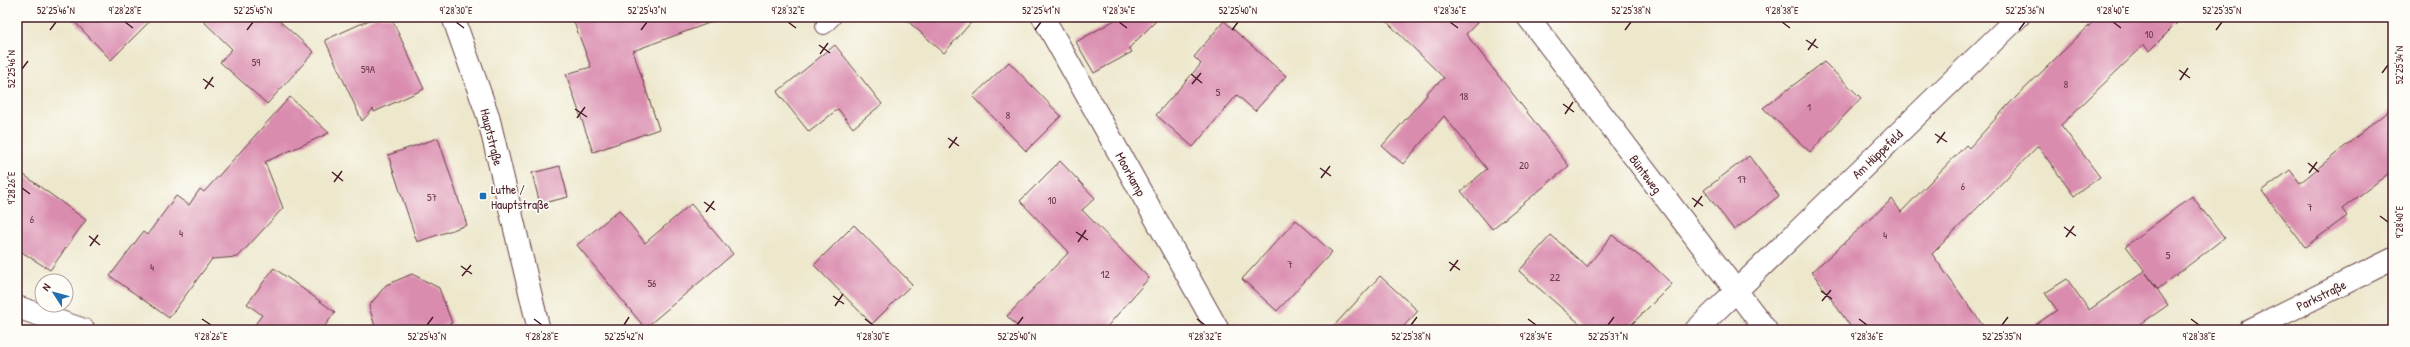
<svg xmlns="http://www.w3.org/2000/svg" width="2410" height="347" viewBox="0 0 2410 347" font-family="'Patrick Hand',sans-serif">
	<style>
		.building { fill: #da8caf }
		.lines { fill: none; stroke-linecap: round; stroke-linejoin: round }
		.service-casing { stroke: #623d43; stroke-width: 18 }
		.minor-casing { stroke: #623d43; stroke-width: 24 }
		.tertiary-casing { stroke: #623d43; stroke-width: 24 }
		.service { stroke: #fff; stroke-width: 16 }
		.minor { stroke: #fff; stroke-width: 22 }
		.tertiary { stroke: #fff; stroke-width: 22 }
		.ticks { fill: none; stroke: #4a1f2b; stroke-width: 1.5 }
		.poi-dot { fill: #1f6fb2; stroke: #fdfcf7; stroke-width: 1.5 }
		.labels { text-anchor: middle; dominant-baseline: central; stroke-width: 3.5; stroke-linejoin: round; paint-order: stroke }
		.number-label { font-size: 11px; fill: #6e3a4c }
		.street-label { font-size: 13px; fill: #4a1f2b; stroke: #fdfcf7 }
		.poi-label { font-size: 13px; fill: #4a1f2b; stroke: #fdfcf7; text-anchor: start }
		.neatline { fill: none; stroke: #4a1f2b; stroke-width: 1.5 }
		.ticks-label { font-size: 10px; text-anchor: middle; fill: #4a1f2b }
	</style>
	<rect width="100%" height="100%" fill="#fdfcf7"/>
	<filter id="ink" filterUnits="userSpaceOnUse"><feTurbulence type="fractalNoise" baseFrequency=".025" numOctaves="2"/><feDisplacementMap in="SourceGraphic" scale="8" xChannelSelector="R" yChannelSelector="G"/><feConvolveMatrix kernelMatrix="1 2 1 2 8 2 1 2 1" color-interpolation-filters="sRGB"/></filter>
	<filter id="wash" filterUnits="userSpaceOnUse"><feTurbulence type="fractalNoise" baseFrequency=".012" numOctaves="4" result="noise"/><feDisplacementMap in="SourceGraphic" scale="16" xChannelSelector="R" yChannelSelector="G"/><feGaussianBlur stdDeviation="0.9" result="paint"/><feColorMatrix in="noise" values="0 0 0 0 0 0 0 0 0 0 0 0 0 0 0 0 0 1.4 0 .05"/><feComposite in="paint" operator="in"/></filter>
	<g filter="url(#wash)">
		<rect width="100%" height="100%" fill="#ede7cc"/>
		<g id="blocks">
			<!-- building -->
			<path class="building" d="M70,17H154L111,60Z
				M199,17H275L314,52L267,104L220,62L232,49Z
				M376,17H391L424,89L374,112L373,109L362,121L325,40Z
				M572,17H717V20L633,51L659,129L593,152L566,74L591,67Z
				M903,17H976L944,53Z
				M1120,17H1160L1129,48L1132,52L1094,73L1076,42Z
				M1382,17H1483L1466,34L1569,166L1492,229L1461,191L1487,169L1444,116L1403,164L1382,146L1427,95L1426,93L1444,78Z
				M2098,17H2183L2149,51L2144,45L2061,125L2100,177L2074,196L2038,146L1932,254L1986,330H1853L1812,272L1892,199L1901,212L1966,145L1969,148L2008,105Z
				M1224,21L1286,76L1255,111L1237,95L1193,147L1156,115L1201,64L1194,57Z
				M835,45L882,104L853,128L838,109L809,132L777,92Z
				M1009,62L1061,116L1026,151L973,96Z
				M1824,62L1861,98L1810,152L1763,108Z
				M290,97L329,133L265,162L283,208L238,257L212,259L169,318L110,276L143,232L147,235L176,196L189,205L200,189L204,192Z
				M2393,107V170L2342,209L2347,216L2305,247L2262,191L2290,170L2300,183Z
				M438,138L467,225L417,242L388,155Z
				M1749,156L1779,196L1734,230L1704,190Z
				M1060,161L1095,198L1082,210L1149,278L1104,330H1021L1007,316L1069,252L1020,201Z
				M560,166L568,197L540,204L532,173Z
				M17,170L86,220L50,270L17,249Z
				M2192,196L2224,238L2158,289L2146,273L2168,305L2132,330H2028L2057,310L2045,293L2067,279L2089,310L2145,271L2126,246Z
				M691,204L733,254L645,328L577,245L619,210L645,243Z
				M1296,220L1332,252L1277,311L1242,279Z
				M854,225L912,284L872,324L814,265Z
				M1551,235L1587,267L1612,235L1647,262L1648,261L1672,284L1626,330H1587L1519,271Z
				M274,268L335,312L322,330H251L262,315L247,304Z
				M412,274L439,288L452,323L430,330H376L369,306L386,285Z
				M1380,276L1418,311L1400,330H1330Z"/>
		</g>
	</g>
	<g filter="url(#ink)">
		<use href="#blocks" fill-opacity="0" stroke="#623d43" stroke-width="1"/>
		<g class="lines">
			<defs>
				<path id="service" d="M824,26L833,17"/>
				<path id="minor" d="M1043,17L1218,330
					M1528,17L1766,330
					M17,307L84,330
					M1696,330L2018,17
					M2250,330L2393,259"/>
				<path id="tertiary" d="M453,17L488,116L539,330"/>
			</defs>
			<!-- service casing -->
			<use href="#service" class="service-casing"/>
			<!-- minor casing -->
			<use href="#minor" class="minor-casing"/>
			<!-- tertiary casing -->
			<use href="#tertiary" class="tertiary-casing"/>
			<!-- service -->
			<use href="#service" class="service"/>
			<!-- minor -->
			<use href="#minor" class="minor"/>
			<!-- tertiary -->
			<use href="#tertiary" class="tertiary"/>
		</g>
	</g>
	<!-- ticks -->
	<path class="ticks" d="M125,22L133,28M456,22L464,28M788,22L796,28M1119,22L1127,28M1450,22L1458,28M1782,22L1790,28M2113,22L2121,28M50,30L56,22M247,30L253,22M641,30L647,22M1035,30L1041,22M1232,30L1238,22M1625,30L1631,22M2019,30L2025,22M2216,30L2222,22M1806,40L1818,48M819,45L830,53M1808,50L1816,39M820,54L828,43M22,69L28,61M2179,70L2190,78M2382,73L2388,65M1191,74L1202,83M203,79L214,87M2180,80L2188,68M1192,84L1201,73M205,89L213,77M1563,104L1574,112M575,109L587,117M1565,114L1573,102M577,118L585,107M1935,134L1947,142M948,138L959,146M1937,143L1945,132M949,148L957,137M2308,163L2319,172M1320,168L1331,176M332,172L343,181M2309,173L2317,162M1321,178L1330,166M334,182L342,171M22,188L30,194M1692,198L1703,206M704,202L715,210M1694,207L1702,196M706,212L714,201M2380,216L2388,222M2064,227L2076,236M1076,232L1088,240M89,236L100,245M2066,237L2074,226M1078,242L1086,230M90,246L98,235M1449,262L1460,270M461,266L472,274M1450,271L1458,260M462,276L471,265M1821,291L1832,299M833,296L844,304M1822,301L1831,290M835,306L843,294M202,319L211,325M534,319L542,325M865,319L873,325M1197,319L1205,325M1528,319L1536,325M1859,319L1867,325M2191,319L2199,325M427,325L433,317M624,325L629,317M1017,325L1023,317M1411,325L1417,317M1608,325L1614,317M2002,325L2008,317"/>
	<!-- markers -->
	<rect class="poi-dot" x="479" y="192" width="8" height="8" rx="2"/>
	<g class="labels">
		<!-- number labels -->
		<g class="number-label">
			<text x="2149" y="34">10</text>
			<text x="256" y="62">59</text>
			<text x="368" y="69">59A</text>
			<text x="2066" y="84">8</text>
			<text x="1218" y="92">5</text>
			<text x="1464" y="96">18</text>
			<text x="1809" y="107">1</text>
			<text x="1008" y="115">8</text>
			<text x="1524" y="165">20</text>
			<text x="1742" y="179">17</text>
			<text x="1963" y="186">6</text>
			<text x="432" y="197">57</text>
			<text x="1052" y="200">10</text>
			<text x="2310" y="207">7</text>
			<text x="32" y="219">6</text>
			<text x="181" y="233">4</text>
			<text x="1885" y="235">4</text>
			<text x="2168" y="255">5</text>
			<text x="1290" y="264">7</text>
			<text x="152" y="267">4</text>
			<text x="1105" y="274">12</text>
			<text x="1555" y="277">22</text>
			<text x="652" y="283">56</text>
		</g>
		<!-- street labels -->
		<g class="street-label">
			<text transform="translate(492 137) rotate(76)">Hauptstraße</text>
			<text transform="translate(1877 154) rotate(-44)">Am Hüppefeld</text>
			<text transform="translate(1131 174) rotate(61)">Moorkamp</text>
			<text transform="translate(1646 174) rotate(53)">Bünteweg</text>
			<text transform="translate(2321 295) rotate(-26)">Parkstraße</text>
		</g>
		<!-- poi labels -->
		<g class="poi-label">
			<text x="491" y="189">Luthe /<tspan x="491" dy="15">Hauptstraße</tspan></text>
		</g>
	</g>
	<!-- margin -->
	<rect width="2410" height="347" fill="none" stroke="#fdfcf7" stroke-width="44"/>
	<!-- north arrow -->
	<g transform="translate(54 293) rotate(306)"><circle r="19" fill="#fdfcf7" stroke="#b5a4a5"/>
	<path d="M0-3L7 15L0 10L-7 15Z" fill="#1f6fb2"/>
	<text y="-6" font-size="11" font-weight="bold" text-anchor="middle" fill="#4a1f2b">N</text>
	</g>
	<rect x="22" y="22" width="2366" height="303" class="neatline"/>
	<g class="ticks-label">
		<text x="56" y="14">52°25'46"N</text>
		<text x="125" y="14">9°28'28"E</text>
		<text x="253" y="14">52°25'45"N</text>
		<text x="456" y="14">9°28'30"E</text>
		<text x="647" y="14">52°25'43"N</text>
		<text x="788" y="14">9°28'32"E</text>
		<text x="1041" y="14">52°25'41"N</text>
		<text x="1119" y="14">9°28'34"E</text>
		<text x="1238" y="14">52°25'40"N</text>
		<text x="1450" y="14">9°28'36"E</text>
		<text x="1631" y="14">52°25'38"N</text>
		<text x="1782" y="14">9°28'38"E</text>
		<text x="2025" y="14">52°25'36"N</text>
		<text x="2113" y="14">9°28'40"E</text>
		<text x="2222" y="14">52°25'35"N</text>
		<text transform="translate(2399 65) rotate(-90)" y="4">52°25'34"N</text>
		<text transform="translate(11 69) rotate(-90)" y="4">52°25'46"N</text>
		<text transform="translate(11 188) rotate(-90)" y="4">9°28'26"E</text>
		<text transform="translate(2399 222) rotate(-90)" y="4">9°28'40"E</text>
		<text x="211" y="340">9°28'26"E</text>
		<text x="427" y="340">52°25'43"N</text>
		<text x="542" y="340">9°28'28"E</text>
		<text x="624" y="340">52°25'42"N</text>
		<text x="873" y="340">9°28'30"E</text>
		<text x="1017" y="340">52°25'40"N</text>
		<text x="1205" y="340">9°28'32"E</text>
		<text x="1411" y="340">52°25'38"N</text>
		<text x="1536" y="340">9°28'34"E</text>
		<text x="1608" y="340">52°25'37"N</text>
		<text x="1867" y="340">9°28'36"E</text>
		<text x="2002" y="340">52°25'35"N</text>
		<text x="2199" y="340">9°28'38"E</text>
	</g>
</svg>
